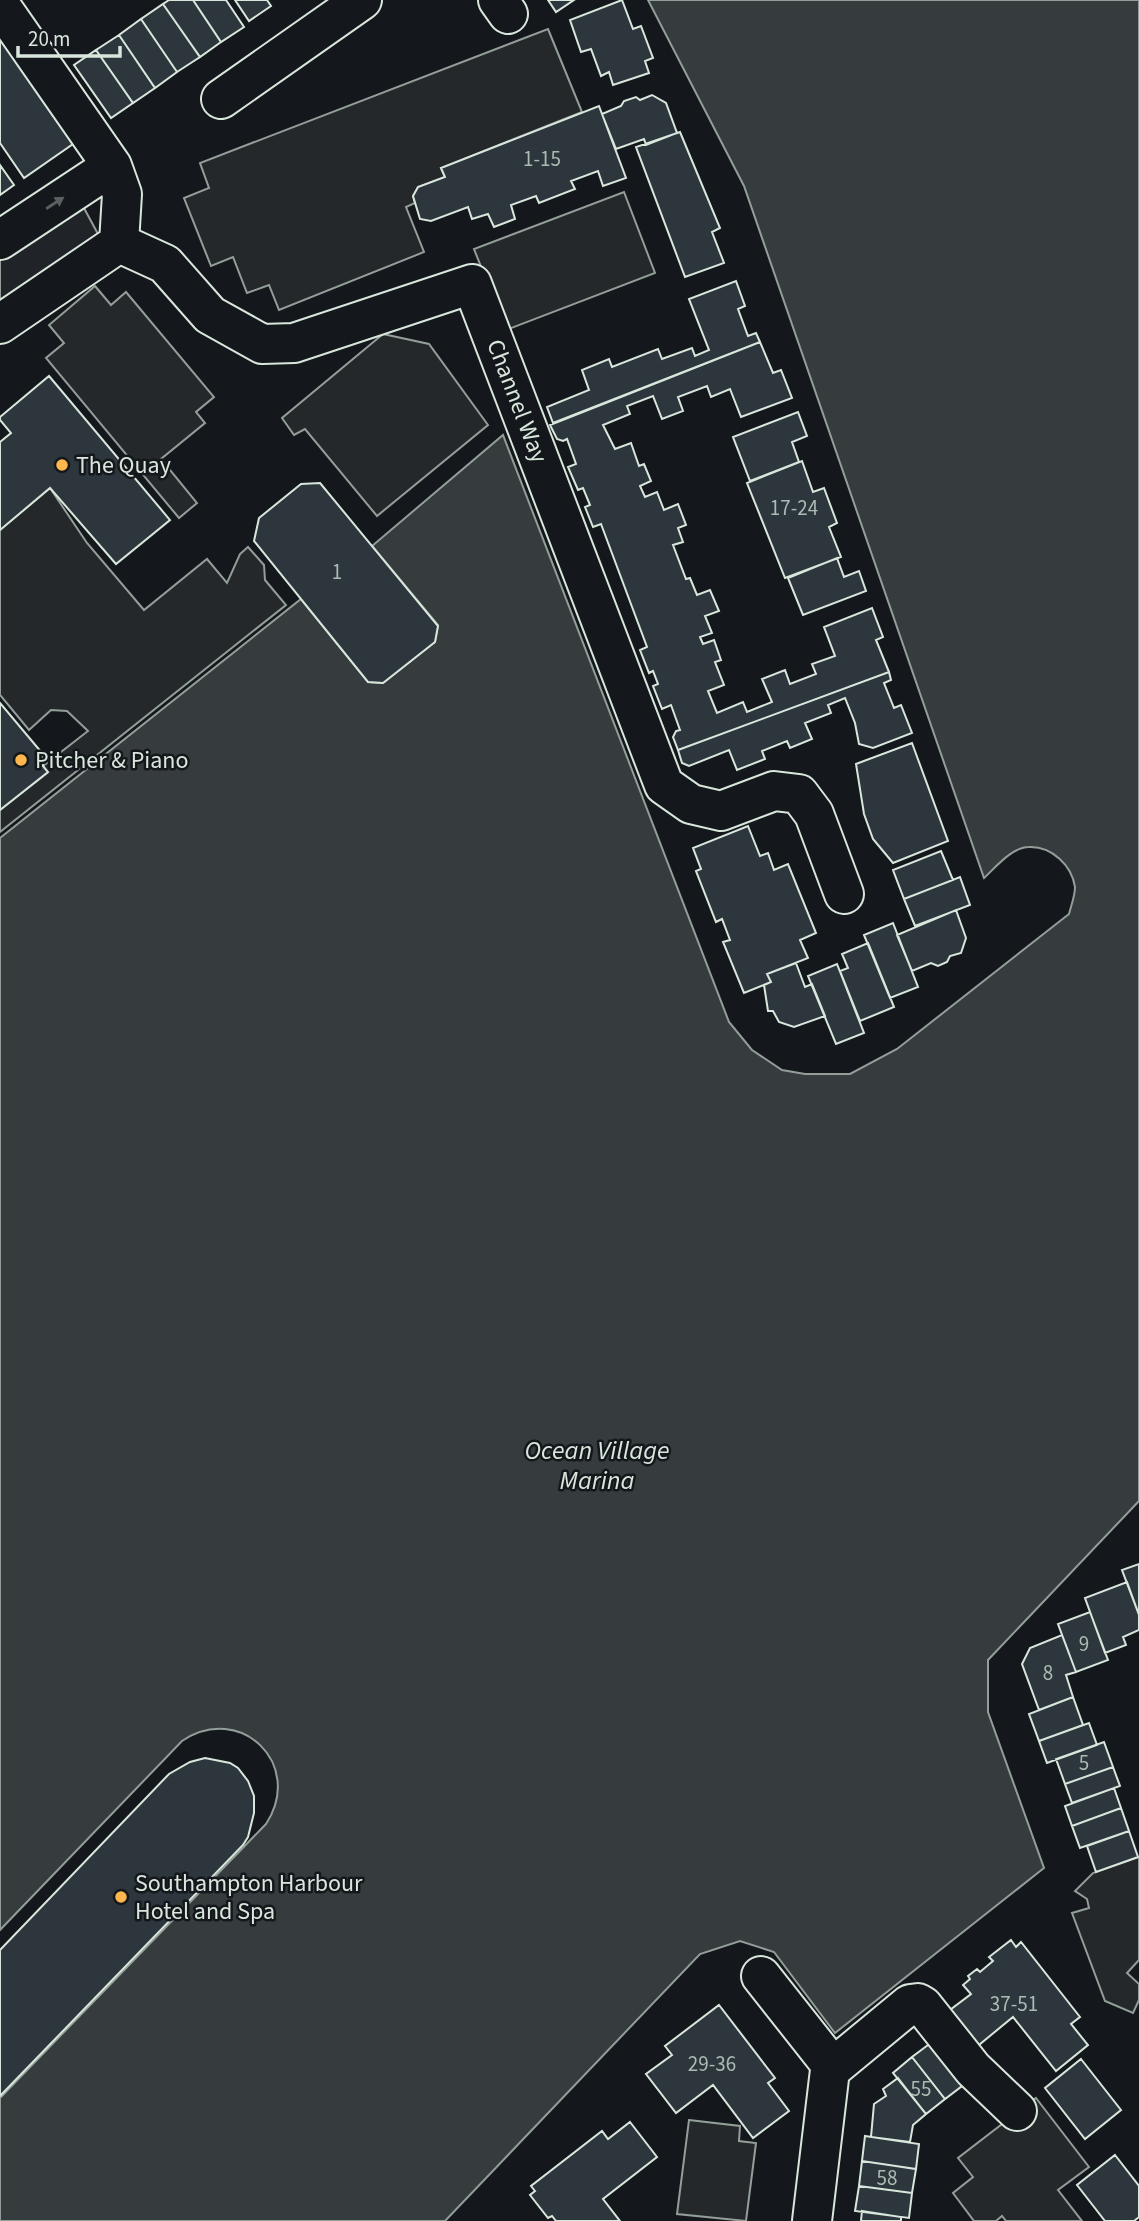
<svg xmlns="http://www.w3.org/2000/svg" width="1139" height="2221" viewBox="0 0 1139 2221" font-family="'Source Sans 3',sans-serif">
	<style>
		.green { fill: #202428; stroke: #939e99; stroke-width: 2 }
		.parking { fill: #24282b; stroke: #939e99; stroke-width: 2 }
		.water { fill: #363b3e; stroke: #939e99; stroke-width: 2 }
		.building { fill: #2c363c; stroke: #d8e6dc; stroke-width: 2 }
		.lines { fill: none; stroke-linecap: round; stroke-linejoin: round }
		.minor-casing { stroke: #d8e6dc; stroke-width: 42 }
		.minor { stroke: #14181c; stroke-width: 38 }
		.oneway { fill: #59605f }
		.poi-dot { fill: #ffb74d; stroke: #14181c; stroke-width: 2.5 }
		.labels { text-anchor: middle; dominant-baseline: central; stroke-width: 5; stroke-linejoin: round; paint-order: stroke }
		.number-label { font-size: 21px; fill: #adbab4 }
		.street-label { font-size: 24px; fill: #d8e6dc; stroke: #14181c }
		.poi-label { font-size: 24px; fill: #d8e6dc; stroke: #14181c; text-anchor: start }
		.water-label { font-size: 26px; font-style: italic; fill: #d8e6dc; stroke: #14181c }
	</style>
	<rect width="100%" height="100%" fill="#14181c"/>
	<!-- green -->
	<path class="green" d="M78,197L98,234L0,304V247Z"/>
	<!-- parking -->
	<path class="parking" d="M548,29L582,112L441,168L445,177L418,187L413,196L415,203L406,207L424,252L279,310L269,285L247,293L233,257L211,266L184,198L209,188L200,163Z
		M624,192L655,273L506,330L474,249Z
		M95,286L111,305L126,292L214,397L196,412L205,423L161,459L197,503L179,518L46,358L64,343L49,325Z
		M383,334L429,344L488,425L377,516L305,429L294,435L282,418Z
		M50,488L87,543L144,610L207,559L227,583L240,554L248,547L264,565L265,580L286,605L0,832V810L47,773L43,766L88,731L67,711L51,710L29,730L0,695V530Z
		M1139,1857V1960L1127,1973L1139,1984V2000L1133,2013L1105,2001L1072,1913L1089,1908L1087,1899L1075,1891L1093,1873Z
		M1036,2098L1089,2167L1058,2190L1082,2221H1006L1002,2216L996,2221H974L953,2193L973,2177L958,2158Z
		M689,2120L740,2126L739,2141L756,2143L746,2221L677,2214Z"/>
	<!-- water -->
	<path class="water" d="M648,0H1139V1501L988,1660V1712L1044,1868L835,2033L774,1952L740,1941L700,1954L445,2221H0V2098L266,1824C305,1764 240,1702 182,1741L0,1930V838L301,599L368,682L383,683L435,642L438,625L372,546L503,435L729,1022L752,1050L782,1070L805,1074H850L897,1049L1069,914C1071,906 1075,896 1075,887C1072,866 1052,846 1029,847C1012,847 996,867 984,878L744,186Z"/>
	<!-- building -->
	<path class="building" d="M169,0H193L221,42L200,57L163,4Z
		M193,0H226L244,27L221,42Z
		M235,0H267L271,6L249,21Z
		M548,0H574L556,12Z
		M622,0L633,29L641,26L653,58L645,61L649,73L613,85L609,72L601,76L591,49L581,52L570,20Z
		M163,4L200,57L177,72L141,19Z
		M141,19L177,72L155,88L119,35Z
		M119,35L155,88L133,103L96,50Z
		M0,39L73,144L24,178L0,143Z
		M96,50L133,103L111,118L74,65Z
		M652,95L666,103L677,133L646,145L644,139L616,149L602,114L621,106L624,101L636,97L640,100Z
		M599,106L626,178L603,186L598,171L571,181L575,189L539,203L536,196L511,205L515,219L494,227L488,214L472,219L468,207L431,221L420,219L413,196L418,187L445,177L441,168Z
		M680,132L720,228L712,232L724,263L685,277L636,147Z
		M0,165L14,185L0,195Z
		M736,281L745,306L738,309L748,336L756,333L760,342L553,423L547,407L589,390L582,370L609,359L612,367L658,349L662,359L692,348L695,356L709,350L689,299Z
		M760,342L773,373L781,370L792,398L741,417L730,389L711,397L707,386L678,397L683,411L662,419L653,396L627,406L630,414L603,425L615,449L631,443L639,466L644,464L651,481L640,486L645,497L657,492L664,510L678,504L686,525L678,528L683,542L673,545L686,579L690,578L697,595L710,590L719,611L705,616L712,633L700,637L703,644L714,640L721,660L715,662L724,685L708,691L717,713L743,702L747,712L772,702L762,679L785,670L790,684L816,674L812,664L835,656L824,627L872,608L883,637L876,640L889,672L678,750L673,737L676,731L680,730L671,705L662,709L653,686L658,684L653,671L649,673L640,650L647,647L601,524L593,527L585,507L590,505L583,488L578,490L568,467L576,464L567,439L563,441L557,439L550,425Z
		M49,376L170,520L116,564L50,488L0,530V442L11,433L0,420V417Z
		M798,412L807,436L792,442L799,462L750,481L733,437Z
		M802,461L813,492L824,488L837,523L829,527L841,557L785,578L747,483Z
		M320,483L438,626L435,642L383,683L368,682L254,541L259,518L301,484Z
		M837,558L844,577L859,571L866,591L803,615L788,578Z
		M889,672L891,680L884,683L894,708L901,705L912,733L873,748L859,744L855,723L845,698L828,705L831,713L805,723L812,739L790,748L787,741L762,751L765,759L737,770L729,750L689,766L682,763L678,750Z
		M0,703L42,753L43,766L48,772L0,810Z
		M912,743L948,841L893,863L873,839L864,814L856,764Z
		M748,826L760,856L768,853L774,870L788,864L816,933L800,940L808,958L767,974L771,982L744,993L723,942L730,940L722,919L716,922L696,871L701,869L693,848Z
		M941,851L953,880L904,899L893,870Z
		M960,877L970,905L915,926L904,899Z
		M956,910L966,938L961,953L950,956L947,962L938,966L931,963L912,971L897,935Z
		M893,923L918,987L890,998L864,935Z
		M868,943L894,1007L860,1021L840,971L848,968L842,954Z
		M796,963L805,987L812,984L825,1016L794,1027L779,1022L773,1011H768L764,985L771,982L767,974Z
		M837,964L864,1033L836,1044L808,976Z
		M1139,1564V1615L1122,1570Z
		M1127,1582L1139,1615V1630L1123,1637L1126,1645L1105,1653L1085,1598Z
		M1090,1612L1108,1660L1076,1672L1058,1624Z
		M1062,1635L1076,1672L1066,1675L1073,1697L1039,1710L1022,1664L1030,1648Z
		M1073,1697L1083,1725L1039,1741L1029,1714Z
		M1089,1723L1097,1745L1047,1763L1039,1741Z
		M1104,1742L1113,1767L1065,1784L1056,1759Z
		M205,1758L230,1763L238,1768L248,1781L254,1796V1813L248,1837L243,1845L0,2096V1950L169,1774L190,1762Z
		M1113,1767L1120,1786L1072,1803L1065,1784Z
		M1114,1788L1121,1808L1072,1826L1065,1806Z
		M1121,1808L1129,1831L1080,1848L1072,1826Z
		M1129,1831L1138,1857L1096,1872L1087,1846Z
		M1011,1940L1016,1947L1021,1942L1080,2017L1071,2024L1088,2045L1056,2071L1013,2017L974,2049L946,2013L971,1994L963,1985L970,1979L968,1976L977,1969L980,1972L993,1961L989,1957Z
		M719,2005L775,2078L768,2083L789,2111L753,2138L713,2085L676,2113L646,2074L672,2055L665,2046Z
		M932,2042L966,2083L945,2099L912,2057Z
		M912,2057L945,2099L926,2114L893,2073Z
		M1081,2059L1121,2110L1085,2139L1045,2088Z
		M898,2078L926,2114L913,2125L910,2142L871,2137L874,2104L886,2096L883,2089Z
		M630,2122L657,2157L603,2199L620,2221H556L552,2216L548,2218L530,2195L535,2191L531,2186L602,2131L608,2139Z
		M865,2136L919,2144L916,2169L862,2161Z
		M1115,2155L1139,2186V2217L1134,2221H1105L1077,2185Z
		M862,2161L916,2169L912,2193L859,2186Z
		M859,2186L912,2193L909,2218L855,2211Z
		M862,2211L901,2217V2221H861Z"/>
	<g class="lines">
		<defs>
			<path id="minor" d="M498,0L508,14
				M0,5L112,166L122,194L119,243
				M221,99L362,0
				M0,240L112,166
				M0,324L119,243L165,264L210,315L262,344L294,343L472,284L664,785L691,804L721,811L774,791L799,794L814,814L844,894
				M761,1976L832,2066
				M812,2221L830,2070L910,2004L918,2003L923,2006L973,2069L1017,2111"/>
		</defs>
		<!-- minor casing -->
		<use href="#minor" class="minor-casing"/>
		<!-- minor -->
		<use href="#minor" class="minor"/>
	</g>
	<!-- one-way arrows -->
	<defs><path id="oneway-solid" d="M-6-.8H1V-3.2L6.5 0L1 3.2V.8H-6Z" transform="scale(1.75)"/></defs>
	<use class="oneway" href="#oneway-solid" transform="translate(55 203) rotate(-33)"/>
	<!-- markers -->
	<g class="poi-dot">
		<circle cx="62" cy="465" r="7"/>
		<circle cx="21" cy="760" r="7"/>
		<circle cx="121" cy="1897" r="7"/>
	</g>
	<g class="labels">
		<!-- number labels -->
		<g class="number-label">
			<text x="542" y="159">1-15</text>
			<text x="794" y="508">17-24</text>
			<text x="337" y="572">1</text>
			<text x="1084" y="1644">9</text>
			<text x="1048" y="1673">8</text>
			<text x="1084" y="1763">5</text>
			<text x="1014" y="2004">37-51</text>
			<text x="712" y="2064">29-36</text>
			<text x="921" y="2089">55</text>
			<text x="887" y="2178">58</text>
		</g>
		<!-- street labels -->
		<g class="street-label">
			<text transform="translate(517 401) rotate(69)">Channel Way</text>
		</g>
		<!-- poi labels -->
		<g class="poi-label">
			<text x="76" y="465">The Quay</text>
			<text x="35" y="760">Pitcher &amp; Piano</text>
			<text x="135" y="1883">Southampton Harbour<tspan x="135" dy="28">Hotel and Spa</tspan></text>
		</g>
		<!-- water labels -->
		<g class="water-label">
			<text x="597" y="1450">Ocean Village<tspan x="597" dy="30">Marina</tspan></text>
		</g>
	</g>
	<!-- scale -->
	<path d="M18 46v10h102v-10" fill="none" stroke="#d8e6dc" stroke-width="3.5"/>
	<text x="28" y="46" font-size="21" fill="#d8e6dc" stroke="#14181c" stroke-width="5" paint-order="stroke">20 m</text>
</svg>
